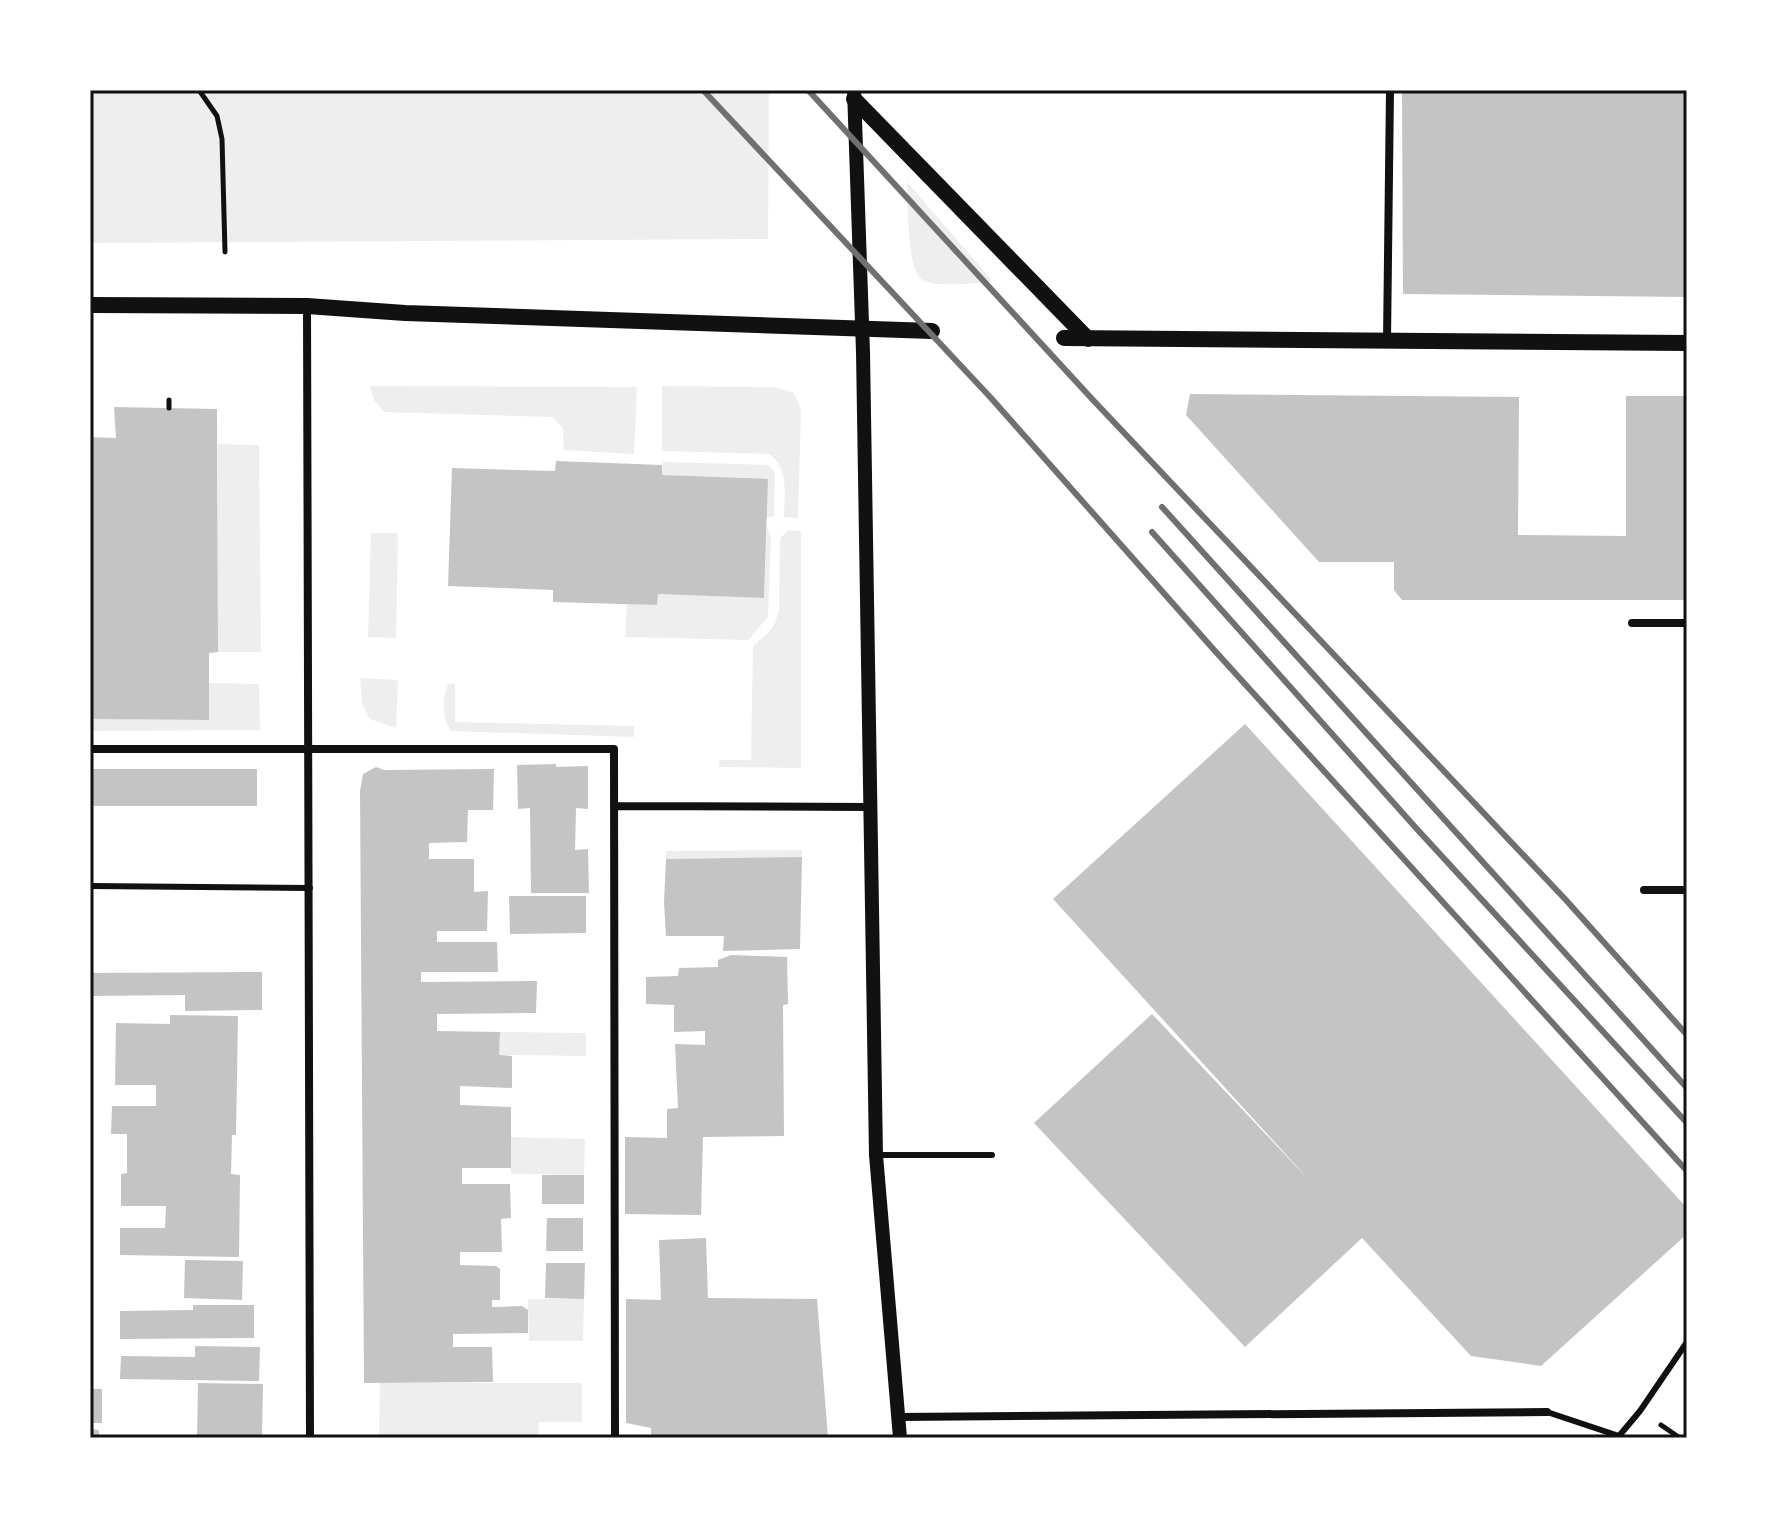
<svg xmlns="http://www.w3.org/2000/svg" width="1777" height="1528" viewBox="0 0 1777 1528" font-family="Ubuntu,sans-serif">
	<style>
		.green { fill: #eee }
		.building { fill: #c4c4c4 }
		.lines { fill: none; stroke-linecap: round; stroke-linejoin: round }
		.path { stroke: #111; stroke-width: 5 }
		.service { stroke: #111; stroke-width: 6 }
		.minor { stroke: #111; stroke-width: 8 }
		.tertiary { stroke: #111; stroke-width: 14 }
		.secondary { stroke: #111; stroke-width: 16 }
		.rail { stroke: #707070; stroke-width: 6 }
		.neatline { fill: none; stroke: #111; stroke-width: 3 }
	</style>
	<rect width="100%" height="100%" fill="#fff"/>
	<!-- green -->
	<path class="green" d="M90,90H769L768,239L90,243Z
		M907,182L991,279L989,282C974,283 933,288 921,279C907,269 908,201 907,182Z
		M370,386L637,387L634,454L564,450L563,429L553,417L384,412L374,400Z
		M662,386L775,387L794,393L801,410L798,518L784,517C784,494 790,469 769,454L662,451Z
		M218,444L259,445L261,652H218Z
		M663,462L769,465L775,473L774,516L767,518L662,475Z
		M767,527L771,538L768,617L748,640L625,637L627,604L657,605L658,594L764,598Z
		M789,530L801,531V768L719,767V760H751L753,646L768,633L775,623L779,610L780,538Z
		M371,533H398L396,638L368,637Z
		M360,678L398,680L396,728L370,719L362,703Z
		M209,683L259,684L260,730L90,731V719L209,720Z
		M455,683V722L634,726V737L451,731C442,719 442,697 448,684Z
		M802,850V857L666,859V851Z
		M500,1032L586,1033V1056L499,1055Z
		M511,1137L585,1139L584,1175L511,1174Z
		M528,1299H584L583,1341H529Z
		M380,1383H582V1422H539L538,1438H379Z"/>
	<!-- building -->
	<path class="building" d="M1687,92V297L1403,294L1402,93Z
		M1190,394L1519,397L1518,535L1626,536V396H1687V600H1402L1394,590V562H1319L1186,415Z
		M114,407L217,409L218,652L209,653V720L90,719V437L116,438Z
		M556,461L662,465V475L768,479L764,598L658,594L657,605L553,602V590L448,586L452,468L555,471Z
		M1245,724L1687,1208V1234L1541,1366L1471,1356L1362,1238L1245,1347L1034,1123L1152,1014L1311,1182L1053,899Z
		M556,764V767L588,766V809L576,808L575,850L588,849L589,893H531L530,808L518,809L517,765Z
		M376,767L384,770L494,769L493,810H468L467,842L429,843V859H474V892L488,891L487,931H437V942H497L498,972H421V982L537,981L536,1013L437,1014V1031L500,1032L499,1055L512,1056V1088L460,1086V1105L511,1107V1168H462V1184H510L511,1218L501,1219L502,1252H460V1265L496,1266L500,1269V1300H492V1307L522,1306L528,1310V1333L453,1334V1347H492L493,1382L364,1383L360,791L363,774Z
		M90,769H257V806H90Z
		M802,857L800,949L723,951L724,936H666L664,902L666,859Z
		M509,896H586V933L510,934Z
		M731,955L787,957L788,1004L783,1005L784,1136L703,1137L701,1215L625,1214V1137L667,1138V1109L678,1108L675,1044L705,1045V1031L674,1032V1005L646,1004V977L678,976L679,968L718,967V960Z
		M262,972V1010L185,1011V995L90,996V973Z
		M170,1015L238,1016L236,1135H232L231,1174L240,1175L239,1257L120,1255V1228H165L166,1206H121V1174L127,1173V1134H111L112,1106H156V1085H115L116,1023L170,1024Z
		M542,1175H584V1204H542Z
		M547,1218H583V1251H546Z
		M706,1238L708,1298L817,1299L828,1438H651V1428L626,1423V1299L661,1300L659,1240Z
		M185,1260L243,1261L242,1300L184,1298Z
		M546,1263H585L584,1299L545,1298Z
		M193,1305H254V1338L120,1339V1311L193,1310Z
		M195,1346L260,1347L259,1381L120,1379L121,1356L195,1357Z
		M198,1383L263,1384L262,1438H197Z
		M90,1389H102V1423H90Z
		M90,1429L99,1430V1438H90Z"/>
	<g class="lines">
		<!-- path -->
		<path class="path" d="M199,90L217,116L222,139L225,252
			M169,408V400
			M1661,1425L1680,1438"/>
		<!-- service -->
		<path class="service" d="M90,886L310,888
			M876,1155H992
			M1547,1412L1619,1436
			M1619,1436L1640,1411L1687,1342"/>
		<!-- minor -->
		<path class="minor" d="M307,306L310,1438
			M1387,341L1390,90
			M1632,623H1687
			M90,749H614L615,1438
			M614,806L869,807
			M1644,890H1687
			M899,1417L1547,1412"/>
		<!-- tertiary -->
		<path class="tertiary" d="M854,90L863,352L876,1155L900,1438"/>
		<!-- secondary -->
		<path class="secondary" d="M854,99L1088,339
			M90,305L307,306L405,313L932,331
			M1064,338L1687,343"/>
		<!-- rail -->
		<path class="rail" d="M703,90L991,398L1215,651L1687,1171
			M808,90L1093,400L1565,899L1687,1035
			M1162,507L1687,1088
			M1152,532L1416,828L1687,1123"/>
	</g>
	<!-- border -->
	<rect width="1777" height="1528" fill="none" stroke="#ffffff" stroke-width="184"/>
	<rect x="92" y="92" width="1593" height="1344" class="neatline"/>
</svg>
